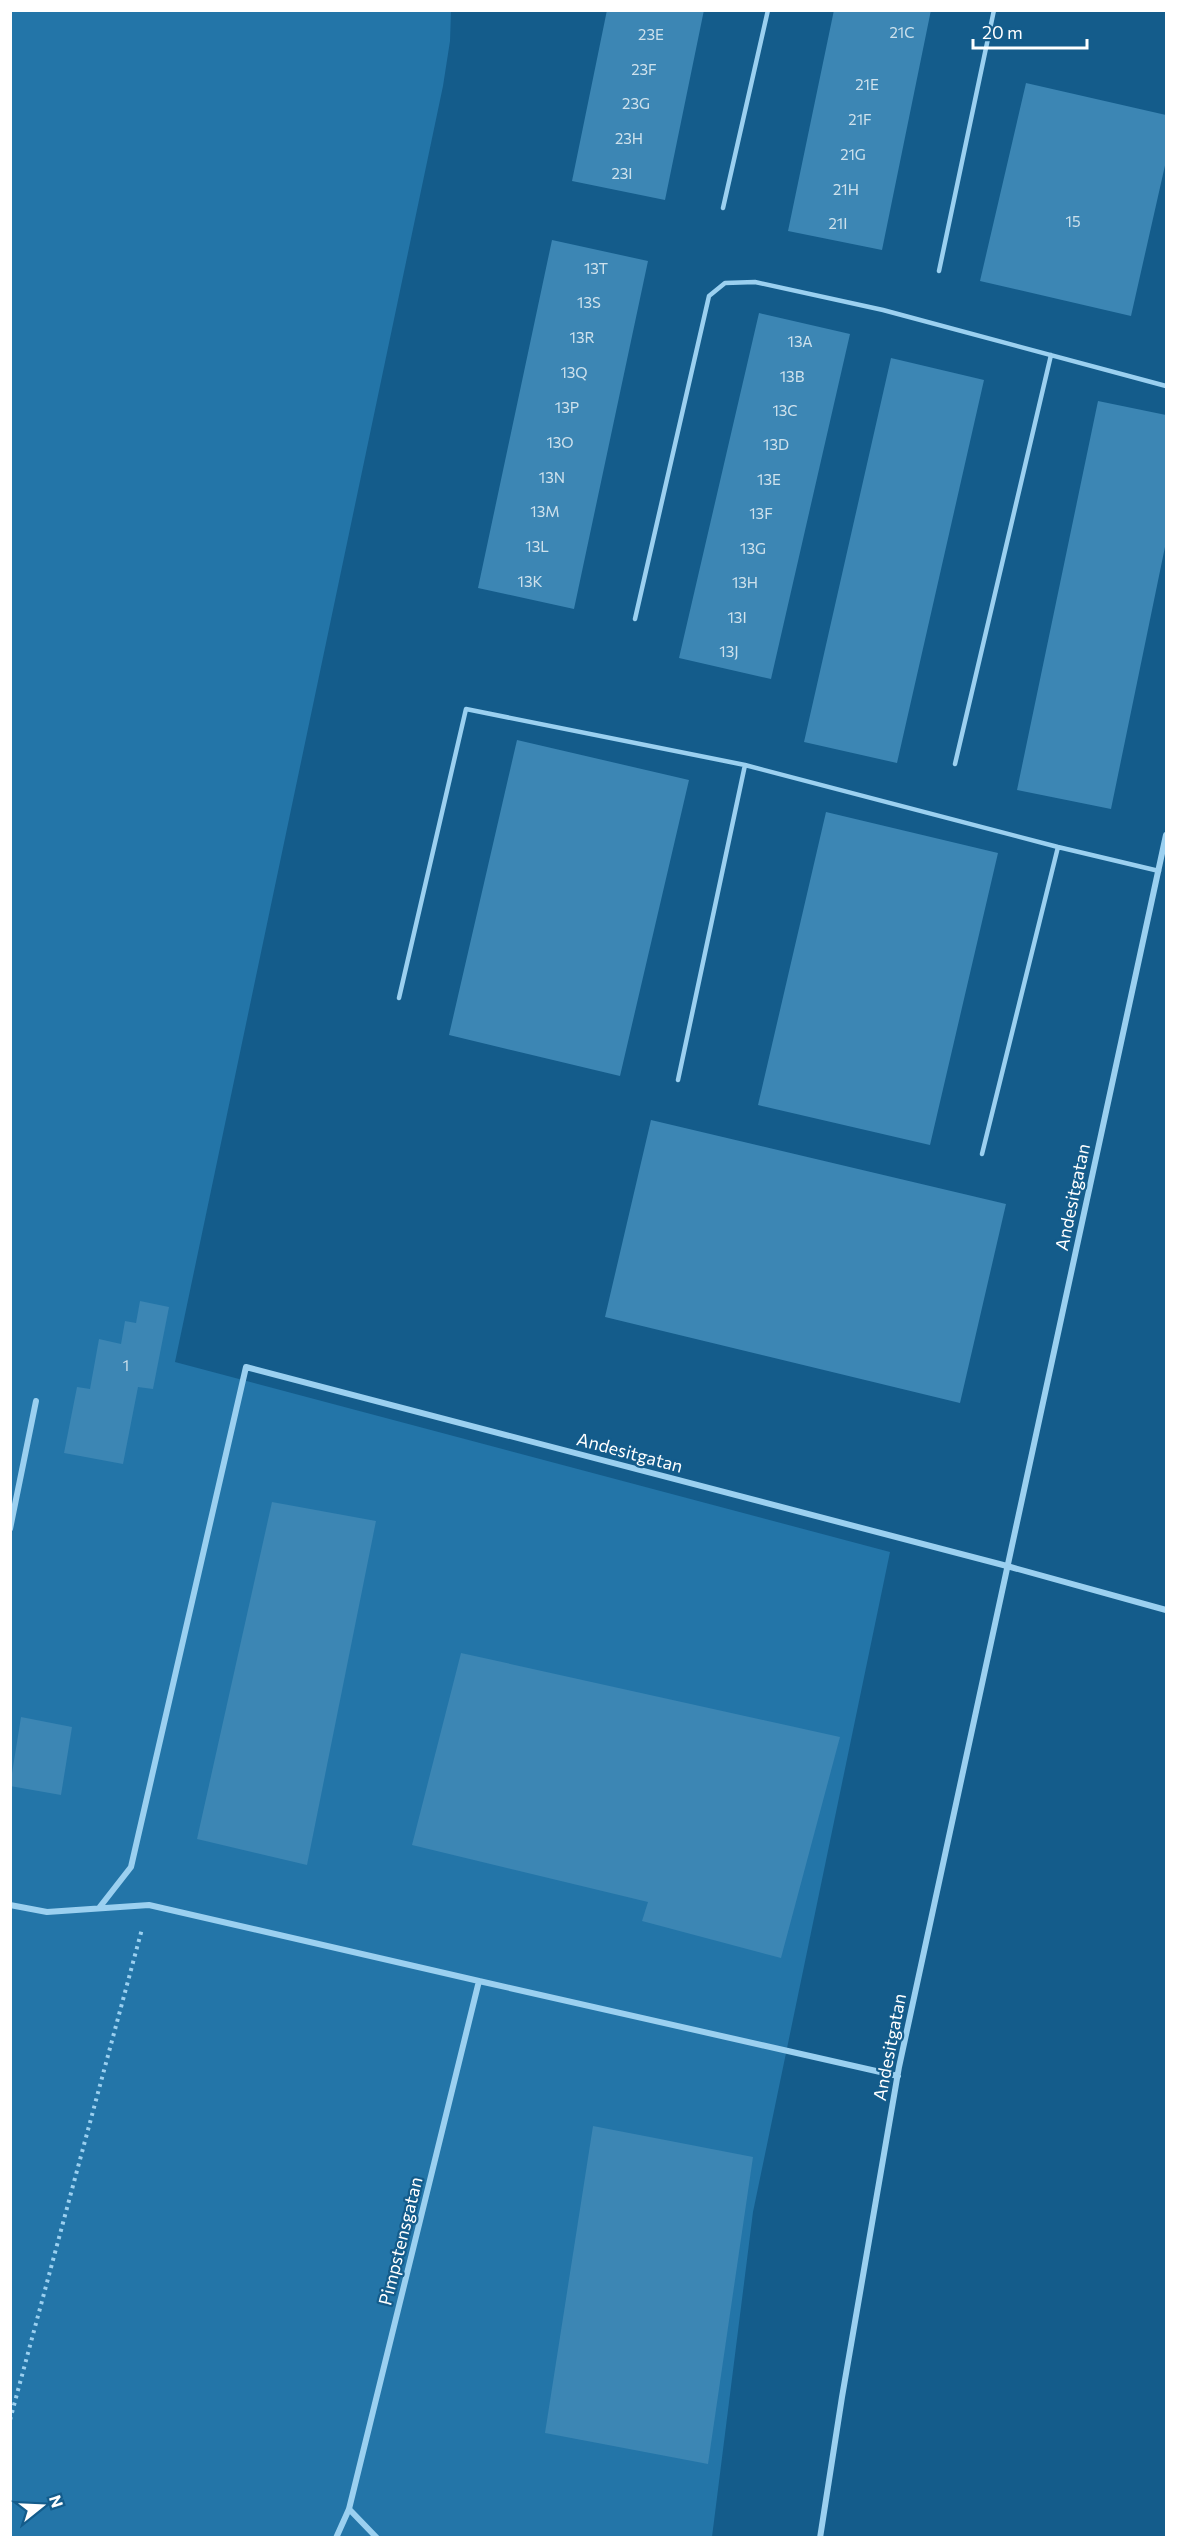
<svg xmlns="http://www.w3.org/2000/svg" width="1177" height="2548" viewBox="0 0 1177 2548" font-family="Commissioner,sans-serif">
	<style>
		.green { fill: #2375a8 }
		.building { fill: #3c86b4 }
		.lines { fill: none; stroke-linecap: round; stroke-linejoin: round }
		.path { stroke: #9bd0f0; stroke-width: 4; stroke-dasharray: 3 4.5; stroke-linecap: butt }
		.lane { stroke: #9bd0f0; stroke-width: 4.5 }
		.street { stroke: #9bd0f0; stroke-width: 6 }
		.labels { text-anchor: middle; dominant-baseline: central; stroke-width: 4.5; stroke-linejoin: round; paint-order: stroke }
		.number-label { font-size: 15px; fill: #cee1ec }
		.street-label { font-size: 18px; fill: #fff; stroke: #145c8b }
	</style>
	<rect width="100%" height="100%" fill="#145c8b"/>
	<!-- green -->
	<path class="green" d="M11,11H451L450,41L443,86L175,1362L890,1552L753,2212L712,2537L11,2538Z"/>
	<!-- building -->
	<path class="building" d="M607,10H704L665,200L572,181Z
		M834,10H931L882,250L788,231Z
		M1026,83L1166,115V161L1131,316L980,281Z
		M552,240L648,261L574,609L478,588Z
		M759,313L850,334L771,679L679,658Z
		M891,358L984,380L897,763L804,742Z
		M1098,401L1166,415V542L1111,809L1017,790Z
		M517,740L689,780L620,1076L449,1035Z
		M826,812L998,853L930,1145L758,1105Z
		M651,1120L1006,1204L960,1403L605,1317Z
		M140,1301L169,1307L153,1389L138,1387L123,1464L64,1453L77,1387L90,1389L99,1339L121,1344L125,1321L136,1323Z
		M272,1502L376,1521L307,1865L197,1839Z
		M461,1653L840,1737L781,1958L642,1921L648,1902L412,1845Z
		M21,1717L72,1727L61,1795L10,1786Z
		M593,2126L753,2157L708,2464L545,2433Z"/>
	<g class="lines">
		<!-- path -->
		<path class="path" d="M10,2420L142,1929"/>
		<!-- lane -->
		<path class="lane" d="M723,208L768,10
			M939,271L994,10
			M635,619L709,296L725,283L755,282L883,310L1166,386
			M955,764L1051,355
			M399,998L466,709L745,765L1058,847L1159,871
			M678,1080L745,765
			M982,1154L1058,847"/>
		<!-- street -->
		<path class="street" d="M10,1529L36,1401
			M10,1905L47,1912L149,1905L479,1981L349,2509L336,2538
			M99,1908L131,1867L246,1367L1007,1566L1166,1610
			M479,1981L898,2076
			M349,2509L377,2538
			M820,2538L842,2397L899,2067L1166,835"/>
	</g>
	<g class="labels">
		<!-- number labels -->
		<g class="number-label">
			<text x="902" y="32">21C</text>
			<text x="651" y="34">23E</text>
			<text x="644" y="69">23F</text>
			<text x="867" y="84">21E</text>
			<text x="636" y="103">23G</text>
			<text x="860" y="119">21F</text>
			<text x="629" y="138">23H</text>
			<text x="853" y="154">21G</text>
			<text x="622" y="173">23I</text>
			<text x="846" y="189">21H</text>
			<text x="1073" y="221">15</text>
			<text x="838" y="223">21I</text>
			<text x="596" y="268">13T</text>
			<text x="589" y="302">13S</text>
			<text x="582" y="337">13R</text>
			<text x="800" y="341">13A</text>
			<text x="574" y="372">13Q</text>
			<text x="792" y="376">13B</text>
			<text x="567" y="407">13P</text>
			<text x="785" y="410">13C</text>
			<text x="560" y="442">13O</text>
			<text x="776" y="444">13D</text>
			<text x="552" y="477">13N</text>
			<text x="769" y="479">13E</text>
			<text x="545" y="511">13M</text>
			<text x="761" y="513">13F</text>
			<text x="537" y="546">13L</text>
			<text x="753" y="548">13G</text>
			<text x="530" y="581">13K</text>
			<text x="745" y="582">13H</text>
			<text x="737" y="617">13I</text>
			<text x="729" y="651">13J</text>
			<text x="126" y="1365">1</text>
		</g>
		<!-- street labels -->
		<g class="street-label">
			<text transform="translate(1072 1197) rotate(-78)">Andesitgatan</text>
			<text transform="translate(630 1452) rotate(15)">Andesitgatan</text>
			<text transform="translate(889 2047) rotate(-79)">Andesitgatan</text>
			<text transform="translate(400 2241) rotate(-76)">Pimpstensgatan</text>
		</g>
	</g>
	<!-- border -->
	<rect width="1177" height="2548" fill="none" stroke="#ffffff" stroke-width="24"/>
	<!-- north arrow -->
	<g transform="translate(42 2506) rotate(72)" stroke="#145c8b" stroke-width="4.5" paint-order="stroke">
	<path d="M0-4.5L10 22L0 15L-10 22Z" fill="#ffffff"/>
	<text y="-9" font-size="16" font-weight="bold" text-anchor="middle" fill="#ffffff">N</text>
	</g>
	<!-- scale -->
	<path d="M973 39v9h114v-9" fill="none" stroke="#ffffff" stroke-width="3"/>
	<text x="982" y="39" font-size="18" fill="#ffffff" stroke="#145c8b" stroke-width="4.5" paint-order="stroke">20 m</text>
</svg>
